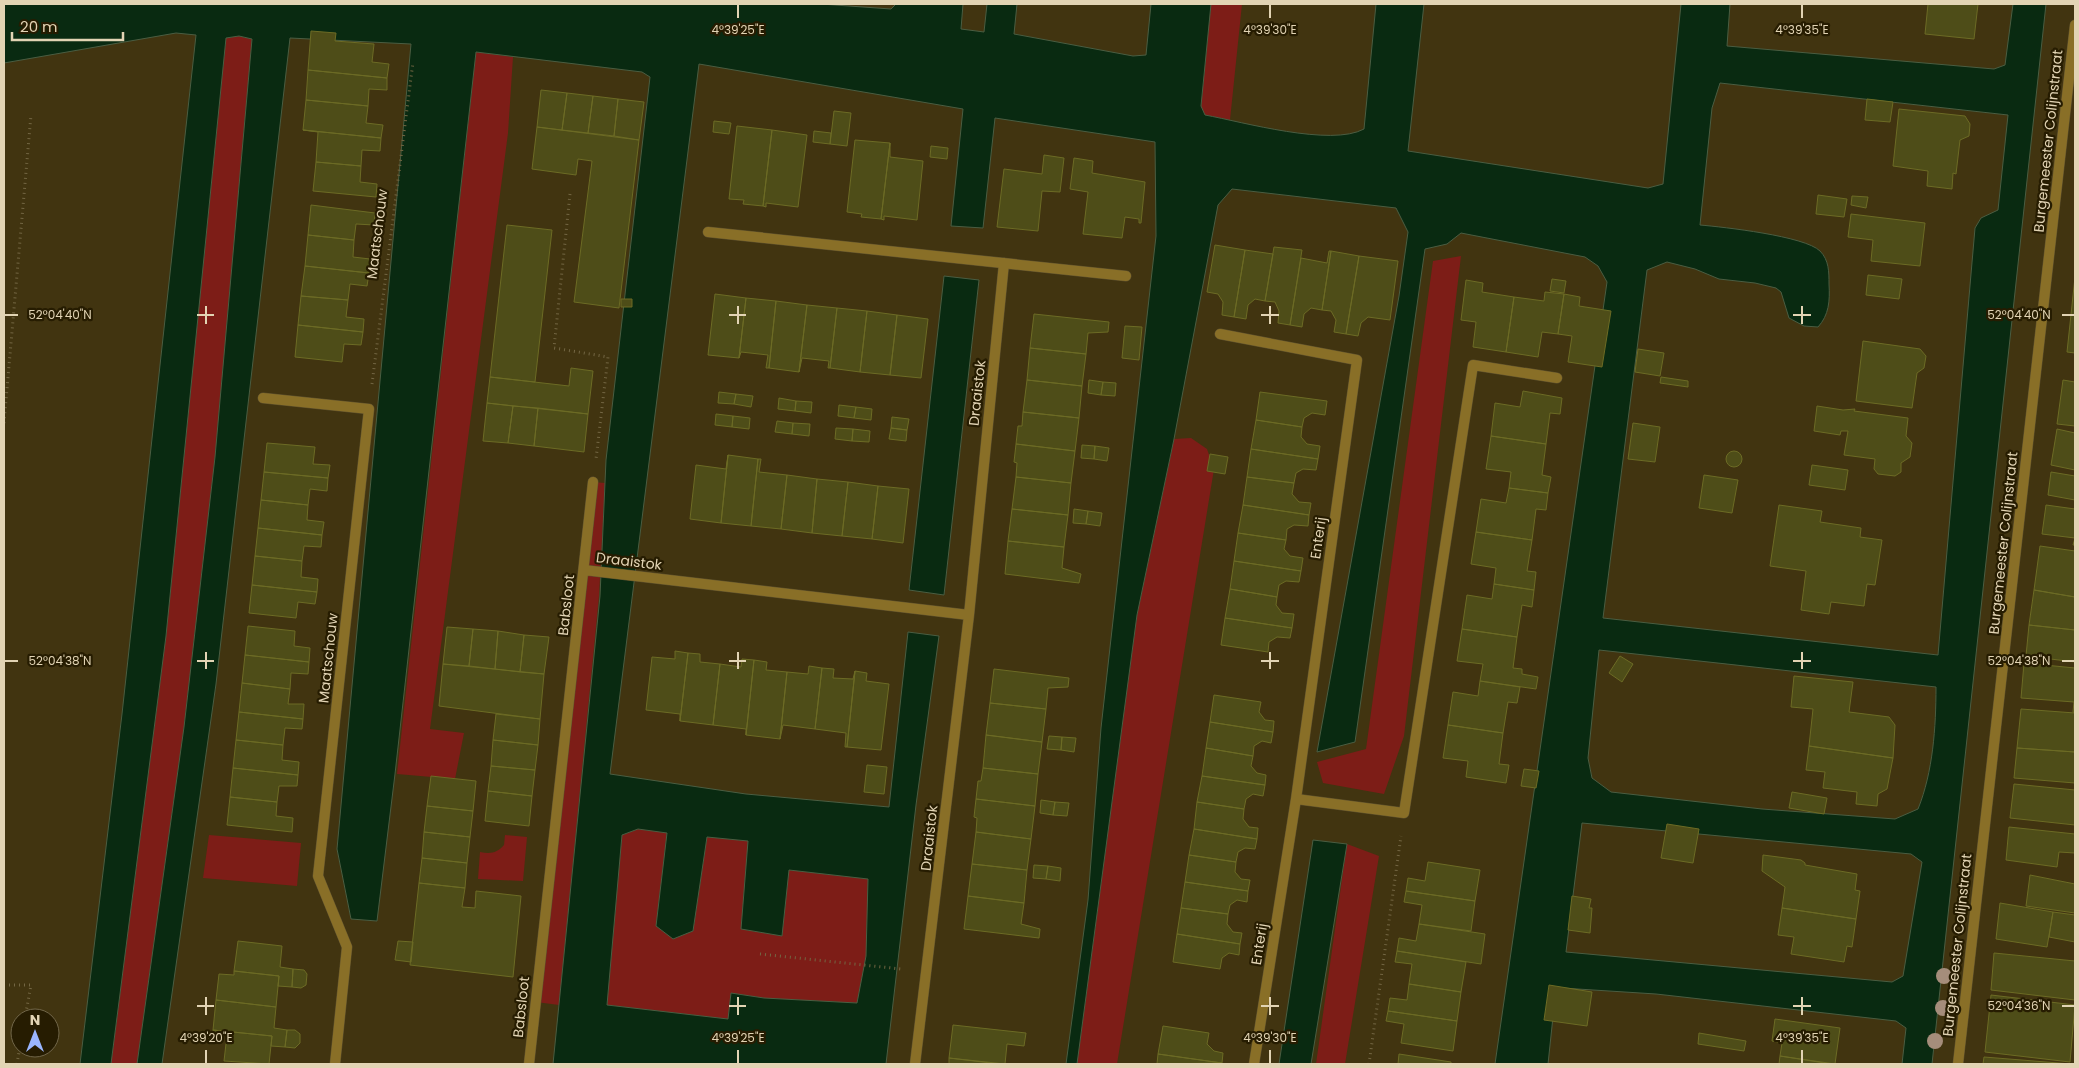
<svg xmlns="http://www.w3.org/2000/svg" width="2079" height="1068" viewBox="0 0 2079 1068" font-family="Poppins,sans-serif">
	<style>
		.green { fill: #7d1d17 }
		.water { fill: #092a11; stroke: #4a5d42; fill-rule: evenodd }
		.building { fill: #4e4d18; stroke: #6c6b25 }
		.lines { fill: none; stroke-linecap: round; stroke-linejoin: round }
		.minor-casing { stroke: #5e512e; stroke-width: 11 }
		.tertiary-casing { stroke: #5e512e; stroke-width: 11 }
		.path { stroke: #736643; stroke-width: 3; stroke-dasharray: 1 4; stroke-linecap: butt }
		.minor { stroke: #896f27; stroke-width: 10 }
		.tertiary { stroke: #896f27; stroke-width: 10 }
		.tree { fill: #a58d7b }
		.ticks { fill: none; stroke: #e2d4b4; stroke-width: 2 }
		.labels { text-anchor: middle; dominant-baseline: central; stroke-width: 4.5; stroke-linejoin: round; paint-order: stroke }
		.street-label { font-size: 14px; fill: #e2d4b4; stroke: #261c01 }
		.ticks-label { font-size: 12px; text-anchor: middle; fill: #e2d4b4; stroke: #261c01; stroke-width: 4.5; stroke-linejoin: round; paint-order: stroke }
	</style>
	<rect width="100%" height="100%" fill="#413410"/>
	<!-- green -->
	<path class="green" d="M1211,4H1242L1230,120L1205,115L1201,107Z
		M239,36L252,39L215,457L184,727L137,1064H111L166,636L226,38Z
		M476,52L513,57L508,133L430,729L464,733L455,779L397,774Z
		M1461,256L1404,736L1384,794L1323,783L1317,762L1366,749L1433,261Z
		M1191,438L1207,449L1214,469L1117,1064H1077L1137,615L1174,439Z
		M593,482L605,483L599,596L559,1005L536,1002Z
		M638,829L667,832L656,926L693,931L707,837L748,841L741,929L782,936L789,870L868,879L866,956L857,1003L764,998L731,993L728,1019L607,1005L622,835Z
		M209,835L301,843L297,886L203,878Z
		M505,835L527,837L523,881L478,879L480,852C491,854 497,853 504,845Z
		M1347,844L1379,856L1345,1064H1316Z"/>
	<!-- water -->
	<path class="water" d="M4,4H821L891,9L896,4H963L961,29L984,32L987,4H1017L1014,34L1133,56L1146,55L1151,4H1211L1201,106L1205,115C1243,122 1331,147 1364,129L1376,4H1424L1408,151L1648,188L1663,184L1681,4H1730L1727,46L1994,69L2005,65L2013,4H2046L1932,1064H1902L1906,1028L1896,1021L1656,994L1562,988L1555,998L1548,1064H1495L1607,282L1598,266L1585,257L1461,233L1447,244L1425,249L1355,742L1317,752L1399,296L1408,232L1396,208L1232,189L1218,205L1174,439L1137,615L1077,1064H1066L1088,900L1101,728L1156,236L1155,142L995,118L983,228L951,226L963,109L699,64L610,774L746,794L889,807L908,632L939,636L916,805L886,1064H553L600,596L606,460L650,77L642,72L476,52L395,774L377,921L351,919L337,849L411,44L290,38L216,684L162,1064H137L184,727L215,457L252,39L239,36L226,38L166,636L111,1064H80L122,714L196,35L176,33L4,63ZM1720,83L2008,115L1998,210L1981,218L1975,228L1938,655L1603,618L1647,270L1667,262L1695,269L1719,279L1755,283L1776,288L1781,292L1789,318L1804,326L1818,327C1829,315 1830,301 1829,284C1829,272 1829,260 1820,251C1805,236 1723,227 1700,225L1712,108ZM1599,650L1936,687C1936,727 1933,772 1918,809L1895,819L1762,809L1611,792L1592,778L1588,758ZM1582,823L1911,854L1922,862L1903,976L1892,982L1566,952ZM638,829L667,833L656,926L673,939L693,931L707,837L748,841L741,929L782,936L789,870L868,879L866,956L857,1003L764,998L731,993L728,1019L607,1005L622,835Z
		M944,276L979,280L944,595L909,590Z
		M1313,840L1347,844L1311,1064H1279Z"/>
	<!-- building -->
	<path class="building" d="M1928,4H1978L1974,39L1925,34Z
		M311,31L336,33L335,41L374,44L372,62L389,64L387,78L308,70Z
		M308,70L387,78V90L369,89L368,106L306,100Z
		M541,90L567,93L562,130L537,127Z
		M567,93L593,96L588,133L562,130Z
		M593,96L618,99L614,136L588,133Z
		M618,99L644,102L639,140L614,136Z
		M1867,99L1893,102L1890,122L1865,120Z
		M306,100L368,106L366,123L383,125L381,138L303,130Z
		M1899,109L1965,116L1970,124L1969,136L1960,140L1956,174L1953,173L1952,189L1927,186L1928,171L1893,166Z
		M834,111L851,113L847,146L830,144Z
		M714,121L731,123L729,134L713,132Z
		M737,126L772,130L763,206L743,204L744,200L729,199Z
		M537,127L639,140L619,308L574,302L592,161L578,159L576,175L532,169Z
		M303,130L381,138L380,151L362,150L361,166L316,162L318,132Z
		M772,130L807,135L798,207L766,203V207L763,206Z
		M814,131L831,133L830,144L813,142Z
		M855,140L890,143L881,219L861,217L862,214L847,212Z
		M890,143V157L923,161L917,220L884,216V220L881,219Z
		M931,146L948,148L947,159L930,157Z
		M1044,155L1064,158L1060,192L1042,191L1038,231L997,227L1004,169L1042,174Z
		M1074,158L1093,161L1092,173L1145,182L1141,223H1139V219L1125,217L1122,238L1083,234L1088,192L1070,189Z
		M316,162L361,166L360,182L377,184L376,197L313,191Z
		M1818,195L1847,199L1844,217L1816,214Z
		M1852,196L1868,197L1866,208L1851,205Z
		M311,205L375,213L374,225L356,224L354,240L308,235Z
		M1851,214L1925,223L1920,266L1871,261L1873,240L1848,237Z
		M507,225L552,230L535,382L490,377Z
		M308,235L354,240L353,257L370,259L369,273L305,266Z
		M1215,245L1245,250L1234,317L1222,315L1223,302L1218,294L1207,292Z
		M1274,247L1302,250L1290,325L1278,323L1279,311L1275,302L1265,301Z
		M1245,250L1273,254L1265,301L1255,299L1248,305L1246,319L1234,317Z
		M1329,251H1331L1322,310L1311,308L1304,314L1302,327L1290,325L1301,258L1327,263Z
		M1331,251L1359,256L1346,334L1334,332L1336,320L1331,311L1322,310Z
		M1359,256L1398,261L1390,320L1368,317L1361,323L1358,336L1346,334Z
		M305,266L369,273L367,286L350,284L348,300L301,296Z
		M1868,275L1902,279L1899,299L1866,295Z
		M2075,277V353L2067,352Z
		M1552,279L1566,281L1564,293L1550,291Z
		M1466,280L1483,283L1482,292L1514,297L1506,352L1473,347L1476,322L1461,320Z
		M1545,292L1564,294L1558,334L1542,332L1538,357L1506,352L1514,297L1544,301Z
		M715,294L746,298L739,358L708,355Z
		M1564,294L1580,297L1579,306L1611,311L1602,367L1568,362L1572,336L1558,334Z
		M301,296L348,300L346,317L364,319L363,332L298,325Z
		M746,298L776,301L769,368H766L768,355L741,352L739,358Z
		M621,299H632V307H621Z
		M776,301L807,305L799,372L769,368Z
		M807,305L837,308L830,368H828L829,361L802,358L799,372Z
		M837,308L867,311L860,372L830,368Z
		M867,311L897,315L890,375L860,372Z
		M1034,314L1109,322L1108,332L1088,333L1086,354L1030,348Z
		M897,315L928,319L921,378L890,375Z
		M298,325L363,332L361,345L344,344L342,362L295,357Z
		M1125,326L1142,327L1139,360L1122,358Z
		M1863,341L1920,349L1926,356L1924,368L1917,373L1912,408L1856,401Z
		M1030,348L1086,354L1082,386L1027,380Z
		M1638,349L1664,353L1660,376L1635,372Z
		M571,368L593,371L588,414L487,403L490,377L569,386Z
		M1661,377L1688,381V387L1660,383Z
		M1027,380L1082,386L1079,418L1023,412Z
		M1089,380L1103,382L1101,395L1088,393Z
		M2063,380L2075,382V426L2057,424Z
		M1103,382L1116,383L1115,396L1101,395Z
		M1523,391L1562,398L1560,414L1550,413L1546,444L1491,436L1495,403L1520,407Z
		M719,392L736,394L734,404L718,403Z
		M1260,392L1327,401L1325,415L1312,413L1304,418L1302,427L1256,420Z
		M736,394L753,396L751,407L734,404Z
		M779,398L796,401L795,411L778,409Z
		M796,401L812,402L811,413L795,411Z
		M487,403L513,406L508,443L483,441Z
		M839,405L856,407L854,418L838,416Z
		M513,406L538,408L534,446L508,443Z
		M1817,406L1843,410L1855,409L1854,411L1908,418L1906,436L1912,443L1910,457L1901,463V472L1895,476L1878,474L1874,469L1875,459L1844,455L1848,431H1841L1840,435L1814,431Z
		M856,407L872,409L871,420L854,418Z
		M538,408L588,414L584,452L534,446Z
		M1023,412L1079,418L1075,451L1016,444L1018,426H1022Z
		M716,414L733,416L732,427L715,425Z
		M733,416L750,418L749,429L732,427Z
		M892,417L909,419L907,430L891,428Z
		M1256,420L1302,427L1301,437L1307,444L1320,446L1318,459L1251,449Z
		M777,421L793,423L792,434L775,432Z
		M793,423L810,424L809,436L792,434Z
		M1633,423L1660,427L1655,462L1628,459Z
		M836,428L853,429L852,441L835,439Z
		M891,428L907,430L906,441L889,439Z
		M853,429L870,431L869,442L852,441Z
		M2057,429L2075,433V470L2051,465Z
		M1491,436L1546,444L1542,475L1551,477L1548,493L1509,488L1511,472L1486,469Z
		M267,443L315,447L313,464L330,465L328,478L264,472Z
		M1016,444L1075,451L1071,483L1016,477L1017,463L1014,462Z
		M1082,445L1095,446L1094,459L1081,458Z
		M1095,446L1109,448L1107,461L1094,459Z
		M1251,449L1318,459L1316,470L1303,469L1296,473L1294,483L1247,477Z
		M1726 459a8 8 0 1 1 16 0a8 8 0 1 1-16 0Z
		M1210,454L1228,457L1225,474L1207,471Z
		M728,455L721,523L690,519L696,465L726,469Z
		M728,455L758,459L751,526L721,523Z
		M758,459H761L759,472L787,475L781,529L751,526Z
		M1812,465L1848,470L1845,490L1809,485Z
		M264,472L328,478L327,491L310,489L308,505L261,500Z
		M2051,472L2075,476V500L2048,495Z
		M787,475L817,479L812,533L781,529Z
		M1704,475L1738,480L1732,513L1699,508Z
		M1016,477L1071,483L1068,515L1012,509Z
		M1247,477L1294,483L1292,494L1299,502L1311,503L1309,515L1243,505Z
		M817,479L848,482L842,536L812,533Z
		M848,482L878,486L872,539L842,536Z
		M878,486L909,489L903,543L872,539Z
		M1509,488L1548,493L1546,510L1536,509L1532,540L1476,532L1481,499L1506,503Z
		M261,500L308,505L307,520L324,522L322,535L258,528Z
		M1243,505L1309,515L1308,526L1294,525L1287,529L1286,540L1238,533Z
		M1779,505L1822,511L1820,522L1861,528L1860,537L1882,540L1875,585L1867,584L1864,606L1831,602L1829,614L1801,610L1806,571L1770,566Z
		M2046,505L2075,509V545H2073L2075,538L2042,534Z
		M1012,509L1068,515L1064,547L1008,541Z
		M1074,509L1088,511L1086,524L1073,523Z
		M1088,511L1102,513L1100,526L1086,524Z
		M258,528L322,535L321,547L304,546L302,561L255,556Z
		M1476,532L1532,540L1527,571L1536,572L1534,590L1494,584L1496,568L1471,564Z
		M1238,533L1286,540L1284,549L1290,556L1303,558L1301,571L1234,561Z
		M1008,541L1064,547L1062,568L1081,574L1079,583L1005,574Z
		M2040,546L2075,551V597L2034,590Z
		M255,556L302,561L301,577L318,579L317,592L252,585Z
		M1234,561L1301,571L1299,582L1286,581L1279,585L1277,597L1230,589Z
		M1494,584L1534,590L1532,607L1522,605L1517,637L1462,629L1467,595L1492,599Z
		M252,585L317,592L315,604L298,602L296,618L249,613Z
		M1230,589L1277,597L1276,605L1282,613L1294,614L1292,628L1225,618Z
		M2034,590L2075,597V630L2029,625Z
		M1225,618L1292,628L1290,638L1277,637L1269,642L1268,652L1221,645Z
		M2029,625L2075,630V662L2026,656Z
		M248,626L295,631L294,646L310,648L309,662L245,655Z
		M447,627L473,629L469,666L443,664Z
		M473,629L498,631L495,669L469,666Z
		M1462,629L1517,637L1513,668L1522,669V674L1538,677L1536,689L1480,681L1483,664L1457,661Z
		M498,631L524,635L520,672L495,669Z
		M524,635L549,637L544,674L520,672Z
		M675,651L688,653L680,721V714L646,710L652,657L675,659Z
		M688,653L700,654V662L720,664L713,725L680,721Z
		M245,655L309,662L308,674L291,673L290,689L242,683Z
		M1620,656L1633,664L1622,682L1609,673Z
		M742,659L754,660L746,735V729L713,725L720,664L741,667Z
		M754,660L767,662L766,670L787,672L780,739L746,735Z
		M2024,663L2075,668V713L2073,712L2074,702L2021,698Z
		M443,664L544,674L540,719L439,706Z
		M809,666L822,668L815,729L783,725L780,739L787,672L808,674Z
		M822,668L834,669L833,678L853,679L855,671L847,747H845L846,733L815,729Z
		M994,669L1069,678L1068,687L1048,688L1046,709L990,703Z
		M855,671L867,673L866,681L889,684L881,750L847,747Z
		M1794,676L1853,682L1849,712L1889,717L1895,725L1893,758L1809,746L1813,709L1791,707Z
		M1480,681L1520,687L1517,703L1508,702L1503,733L1448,725L1453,692L1478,696Z
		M242,683L290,689L288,704H304L303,719L239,712Z
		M1214,695L1261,702L1259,712L1265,720L1274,721L1273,732L1210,722Z
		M990,703L1046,709L1042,742L986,735Z
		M2021,709L2075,713V752L2017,748Z
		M239,712L303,719L302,729L285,728L283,745L236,740Z
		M496,714L540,719L538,745L493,740Z
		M1210,722L1273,732L1271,743L1262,741L1254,746L1253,756L1206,748Z
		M1448,725L1503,733L1499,764L1509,765L1506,783L1466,777L1468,761L1443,758Z
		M986,735L1042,742L1038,774L983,768Z
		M1049,736L1062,737L1061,750L1047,749Z
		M1062,737L1076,738L1074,752L1061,750Z
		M236,740L283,745L282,760L299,762L298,775L233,768Z
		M493,740L538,745L535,770L491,766Z
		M1809,746L1893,758L1887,789L1878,794L1877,806L1856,804L1857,792L1823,788L1825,772L1806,770Z
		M1206,748L1253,756L1251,766L1257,773L1266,775L1265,785L1202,776Z
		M2017,748L2075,752V783L2014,778Z
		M867,765L887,767L884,794L864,792Z
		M491,766L535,770L532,796L488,791Z
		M233,768L298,775L297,786H279L277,802L230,797Z
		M983,768L1038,774L1035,806L976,799L978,781H981Z
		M1524,769L1539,771L1536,788L1521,786Z
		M431,776L476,781L473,811L427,806Z
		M1202,776L1265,785L1263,796L1253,794L1246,799L1244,809L1197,802Z
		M2014,784L2075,790V825L2010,818Z
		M488,791L532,796L529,826L485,821Z
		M1792,792L1827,798L1824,814L1789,808Z
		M230,797L277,802L276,816L293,818L292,832L227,825Z
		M976,799L1035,806L1031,839L976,832L977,818L974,817Z
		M1041,800L1055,802L1053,815L1040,813Z
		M1055,802L1069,803L1067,816L1053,815Z
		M1197,802L1244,809L1243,819L1249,827L1258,828L1257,839L1194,829Z
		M427,806L473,811L470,837L424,832Z
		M1667,824L1699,829L1693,863L1661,858Z
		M2009,827L2075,834V853L2059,852L2057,867L2006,860Z
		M1194,829L1257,839L1255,849L1245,848L1238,852L1236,862L1189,855Z
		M424,832L470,837L467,863L422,858Z
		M976,832L1031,839L1027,870L972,864Z
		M1189,855L1236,862L1235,872L1241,879L1250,880L1248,891L1185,882Z
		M1763,855L1801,860L1805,863V865L1857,874L1855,890L1860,891L1856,919L1782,908L1785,887L1762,871Z
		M422,858L467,863L465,888L419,883Z
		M1428,862L1480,870L1475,901L1406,891L1408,878L1425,881Z
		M972,864L1027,870L1024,903L968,896Z
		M1034,865L1048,866L1046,879L1033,878Z
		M1048,866L1061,868L1060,881L1046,879Z
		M2030,875L2075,884V913L2026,906Z
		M1185,882L1248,891L1247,902L1237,900L1230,905L1228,914L1181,908Z
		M419,883L465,888L462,907L475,908L476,891L521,896L513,977L410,965Z
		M1406,891L1475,901L1471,931L1419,924L1422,905L1404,902Z
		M968,896L1024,903L1021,924L1040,929L1039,938L964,929Z
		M1572,896L1591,899L1589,908H1592L1590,933L1568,930Z
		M2000,903L2053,912L2047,947L1996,939Z
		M1181,908L1228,914L1227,924L1233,932L1242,933L1240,944L1177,934Z
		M1782,908L1856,919L1852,947L1847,946L1844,962L1791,954L1794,937L1778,935Z
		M2053,912L2075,915V942L2049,937Z
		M1419,924L1485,934L1481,964L1397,951L1399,938L1416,941Z
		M1177,934L1240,944L1239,955L1229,953L1222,958L1220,969L1173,962Z
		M238,941L282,946L280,967L293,969L292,987L278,986L279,976L234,971Z
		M398,941L413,942L411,962L395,960Z
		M1397,951L1466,962L1461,992L1409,984L1412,964L1395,962Z
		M1994,953L2075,961V1000L1991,990Z
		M293,969L304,970L307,974L306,985L301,988L292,987Z
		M234,971L279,976L276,1007L216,1000L219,974L234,975Z
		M1409,984L1461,992L1457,1021L1388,1011L1390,998L1407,1000Z
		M1549,985L1592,992L1587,1026L1544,1020Z
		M1991,995L2075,1005L2070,1062L1985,1052Z
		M216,1000L276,1007L274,1028L287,1030L285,1047L271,1046L272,1036L213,1030Z
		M1388,1011L1457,1021L1453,1051L1401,1043L1404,1024L1386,1021Z
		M1775,1019L1840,1028L1835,1064L1780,1056L1782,1043L1772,1041Z
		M953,1025L1026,1033L1024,1046L1007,1044L1005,1064L949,1058Z
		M1163,1026L1209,1033L1207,1044L1214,1051L1223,1053L1222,1063L1158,1054Z
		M213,1030L272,1036L269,1064L224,1061L227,1035L213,1034Z
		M287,1030H295L300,1034V1043L295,1048L285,1047Z
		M1699,1033L1746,1041L1744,1051L1698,1044Z
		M1158,1054L1222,1063L1157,1064Z
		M1399,1054L1451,1062V1064H1398Z
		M1780,1056L1831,1064H1779Z
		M1984,1057L2071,1064H1983Z
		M949,1058L999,1064H949Z"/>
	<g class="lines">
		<defs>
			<path id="minor" d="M708,232L1126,276
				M1220,334L1357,360L1296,799L1254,1064
				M263,398L369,409L318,876L347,947L335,1064
				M584,570L969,615
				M1296,799L1404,813L1473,365L1557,378
				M529,1064L593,482
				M915,1064L969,615L1004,263"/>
			<path id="tertiary" d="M1958,1064L2075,25"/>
		</defs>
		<!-- minor casing -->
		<use href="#minor" class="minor-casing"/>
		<!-- tertiary casing -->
		<use href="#tertiary" class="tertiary-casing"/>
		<!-- path -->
		<path class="path" d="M570,194L554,348L608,357L596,459
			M372,384L413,62
			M4,423L31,115
			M760,954L901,969
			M4,985H31L25,1018
			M17,1064L20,1046
			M1369,1064L1401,836"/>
		<!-- minor -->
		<use href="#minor" class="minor"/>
		<!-- tertiary -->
		<use href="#tertiary" class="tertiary"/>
	</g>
	<!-- trees -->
	<g class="tree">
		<circle cx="1944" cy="976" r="8"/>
		<circle cx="1943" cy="1008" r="8"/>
		<circle cx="1935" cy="1041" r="8"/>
	</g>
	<!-- ticks -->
	<path class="ticks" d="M738,5V18M1270,5V18M1802,5V18M206,306V324M738,306V324M1270,306V324M1802,306V324M5,315H18M197,315H214M729,315H746M1261,315H1279M1793,315H1811M2062,315H2074M206,652V669M738,652V669M1270,652V669M1802,652V669M5,661H18M197,661H214M729,661H746M1261,661H1279M1793,661H1811M2062,661H2074M206,997V1015M738,997V1015M1270,997V1015M1802,997V1015M197,1006H214M729,1006H746M1261,1006H1279M1793,1006H1811M2062,1006H2074M206,1050V1063M738,1050V1063M1270,1050V1063M1802,1050V1063"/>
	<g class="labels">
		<!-- street labels -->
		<g class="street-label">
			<text transform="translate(2048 141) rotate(-84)">Burgemeester Colijnstraat</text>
			<text transform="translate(377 234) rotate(-83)">Maatschouw</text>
			<text transform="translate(977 393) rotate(-84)">Draaistok</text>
			<text transform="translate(1318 538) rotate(-82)">Enterij</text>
			<text transform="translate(2003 543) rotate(-84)">Burgemeester Colijnstraat</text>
			<text transform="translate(629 561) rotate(7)">Draaistok</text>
			<text transform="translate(566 605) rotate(-84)">Babsloot</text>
			<text transform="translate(328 658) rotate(-84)">Maatschouw</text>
			<text transform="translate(929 838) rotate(-84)">Draaistok</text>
			<text transform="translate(1259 944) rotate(-81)">Enterij</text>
			<text transform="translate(1957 945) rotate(-84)">Burgemeester Colijnstraat</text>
			<text transform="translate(521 1007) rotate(-84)">Babsloot</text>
		</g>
	</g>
	<g class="ticks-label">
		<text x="738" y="34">4°39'25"E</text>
		<text x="1270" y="34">4°39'30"E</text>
		<text x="1802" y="34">4°39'35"E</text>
		<text x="60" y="319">52°04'40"N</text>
		<text x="2019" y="319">52°04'40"N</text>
		<text x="60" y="665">52°04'38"N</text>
		<text x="2019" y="665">52°04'38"N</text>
		<text x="2019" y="1010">52°04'36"N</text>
		<text x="206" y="1042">4°39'20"E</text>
		<text x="738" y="1042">4°39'25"E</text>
		<text x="1270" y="1042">4°39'30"E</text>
		<text x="1802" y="1042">4°39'35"E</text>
	</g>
	<!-- border -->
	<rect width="2079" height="1068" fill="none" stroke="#e2d4b4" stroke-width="10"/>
	<!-- north arrow -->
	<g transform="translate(35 1033)"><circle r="24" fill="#261c01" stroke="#716649"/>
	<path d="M0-4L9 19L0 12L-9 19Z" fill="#9ab5fd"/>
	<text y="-8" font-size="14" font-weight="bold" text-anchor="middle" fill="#e2d4b4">N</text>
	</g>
	<!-- scale -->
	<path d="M12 32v8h111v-8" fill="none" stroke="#e2d4b4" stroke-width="2.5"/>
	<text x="20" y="32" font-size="15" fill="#e2d4b4" stroke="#261c01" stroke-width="4" paint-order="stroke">20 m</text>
</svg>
